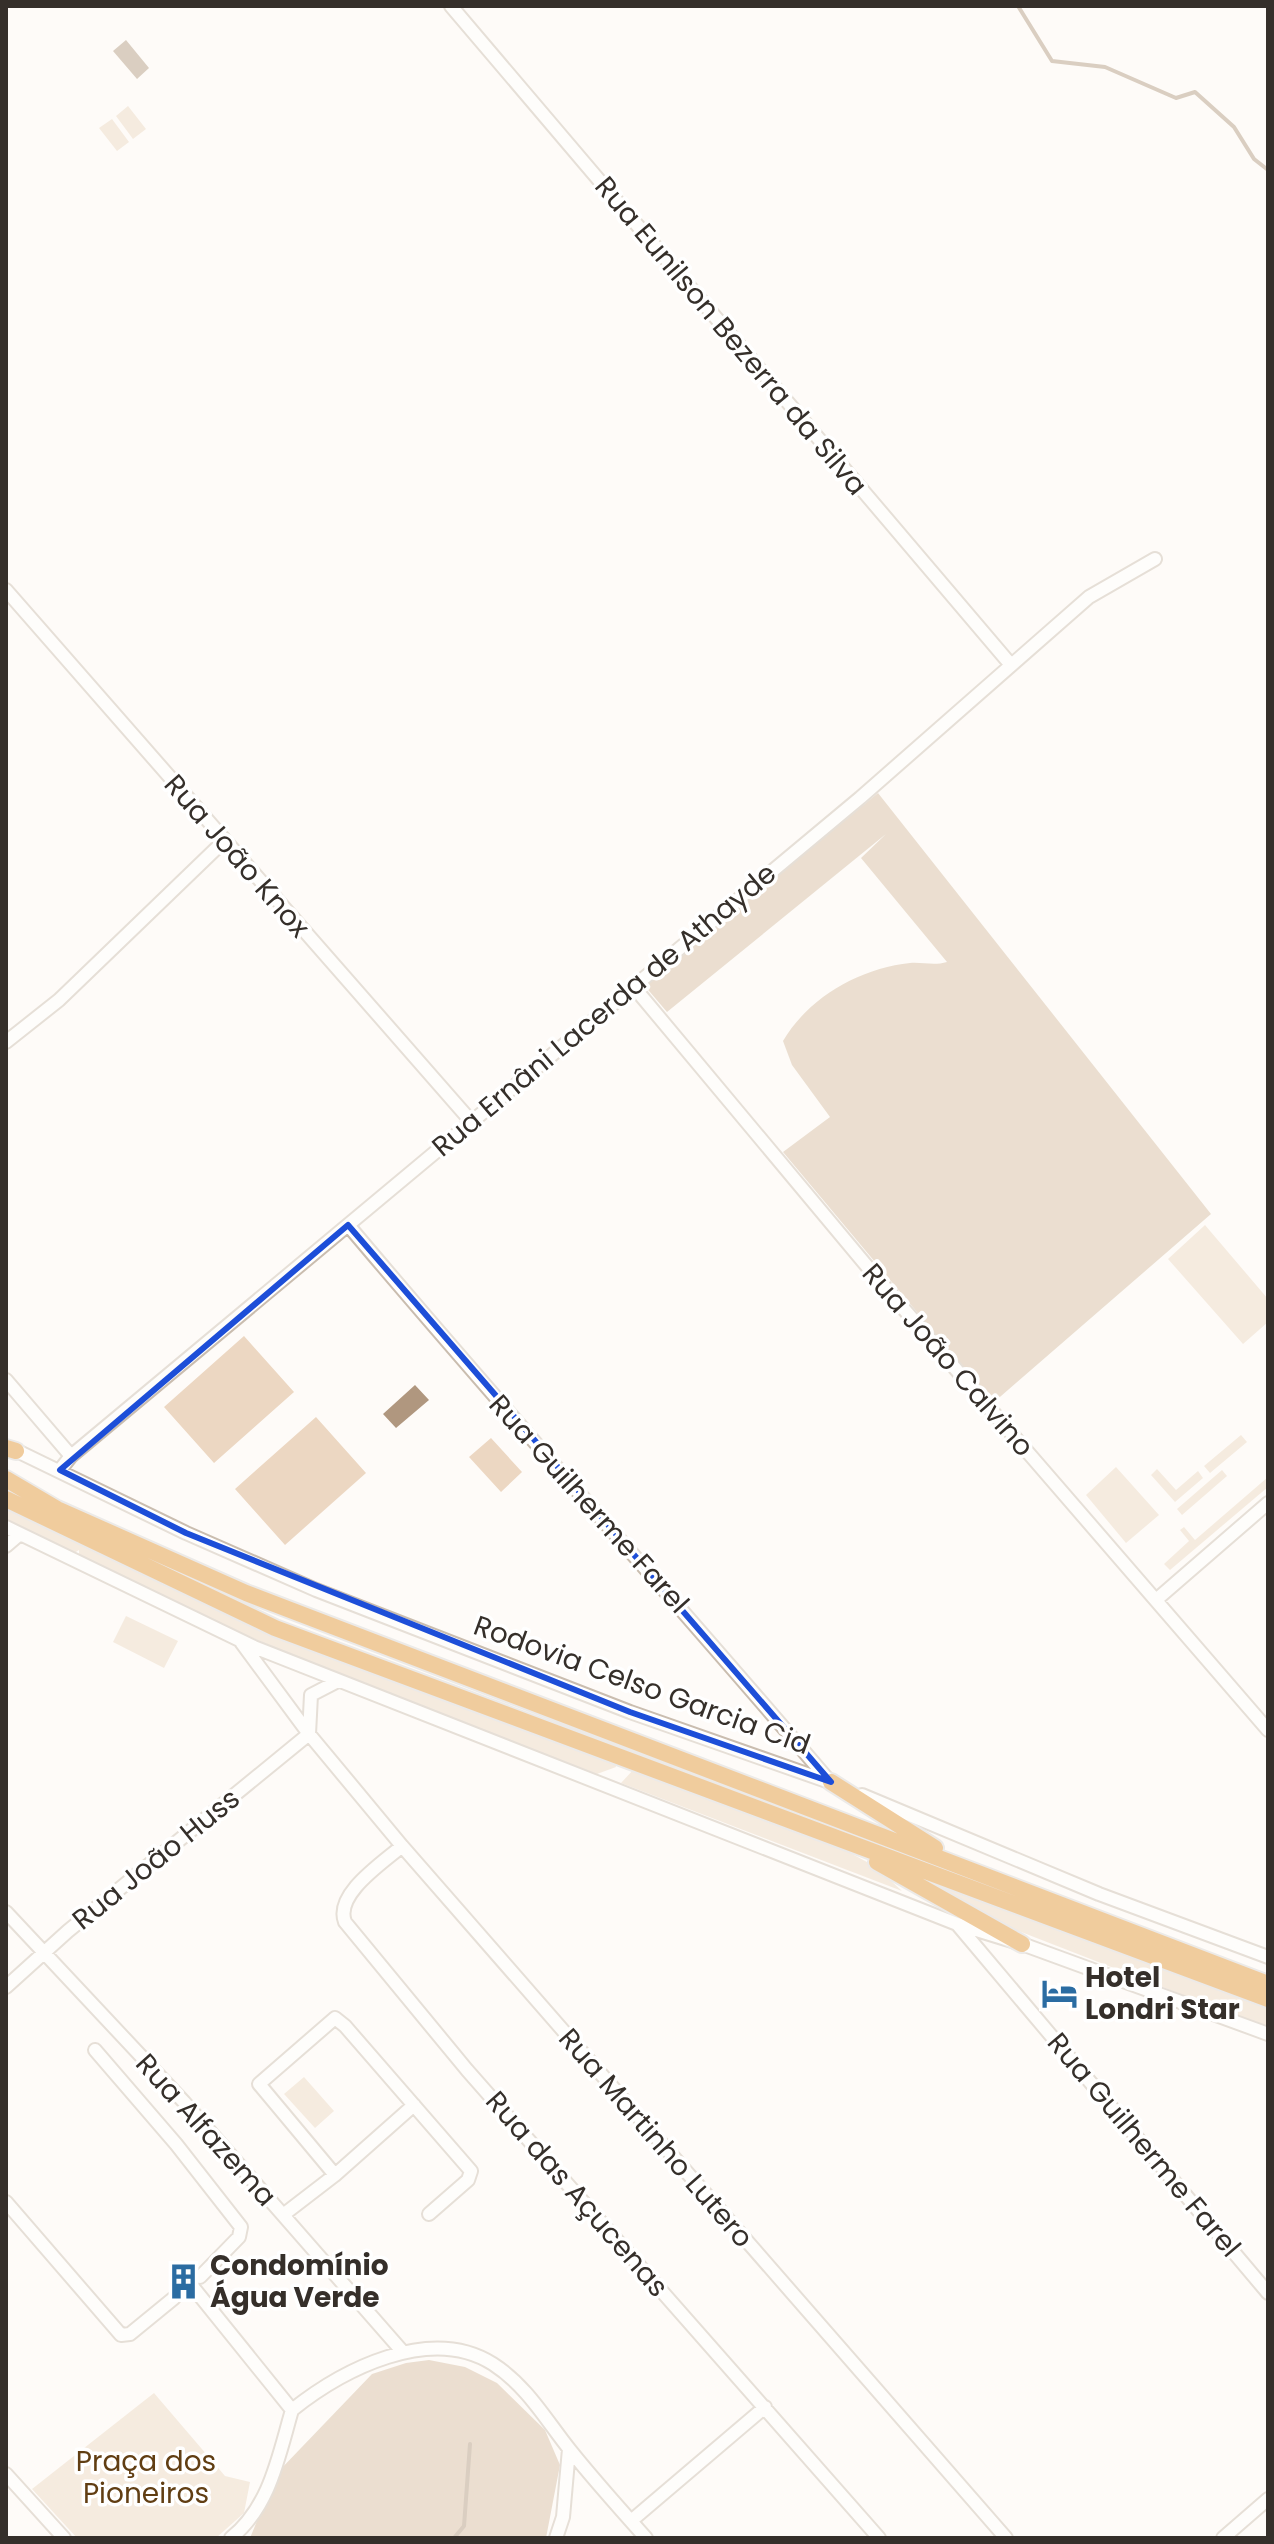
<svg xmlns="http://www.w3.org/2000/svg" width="1274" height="2544" viewBox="0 0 1274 2544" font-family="Poppins,sans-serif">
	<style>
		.green { fill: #ecd7c2 }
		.forest { fill: #d4bba1 }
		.water { fill: #b0977f }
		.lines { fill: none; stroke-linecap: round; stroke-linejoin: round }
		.stream { stroke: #b0977f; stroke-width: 4 }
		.minor-casing { stroke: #cabdaf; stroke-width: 16 }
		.highway-casing { stroke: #d7d5d4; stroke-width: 20 }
		.minor { stroke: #fff; stroke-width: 12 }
		.highway { stroke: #e19230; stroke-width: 16 }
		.marked { fill: none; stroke: #1d4ed8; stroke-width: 6; stroke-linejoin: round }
		.labels { text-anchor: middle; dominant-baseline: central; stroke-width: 7; stroke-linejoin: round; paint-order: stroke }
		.street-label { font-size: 28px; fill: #352f2a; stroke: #fff }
		.poi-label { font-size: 28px; font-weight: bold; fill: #352f2a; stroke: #fff; text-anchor: start }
		.park-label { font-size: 28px; fill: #613e13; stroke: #fff }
	</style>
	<rect width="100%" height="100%" fill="#fefbf8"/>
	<!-- green -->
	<path class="green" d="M128,106L146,129L133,139L116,116Z
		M112,119L129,142L117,151L99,128Z
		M1205,1225L1268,1299V1322L1243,1344L1168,1259Z
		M244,1336L294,1392L214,1463L164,1407Z
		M316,1417L366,1473L285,1545L235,1489Z
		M1241,1435L1247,1442L1210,1473L1204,1466Z
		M491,1438L522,1472L501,1492L469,1457Z
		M1116,1467L1159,1515L1126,1543L1086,1495Z
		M1157,1469L1176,1490L1198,1471L1203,1478L1175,1502L1151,1475Z
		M1222,1470L1227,1476L1182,1515L1177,1509Z
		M1268,1477V1487L1170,1570L1164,1564L1189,1541L1180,1530L1184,1527L1195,1540Z
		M6,1501L131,1565L615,1762L616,1767L597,1774L361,1684L206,1618L79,1556V1550L73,1554L6,1520Z
		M126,1616L178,1641L164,1668L113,1642Z
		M634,1769L845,1850L876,1867L902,1891L621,1783Z
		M895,1867L1268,2009V2028L990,1920Z
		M304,2077L334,2111L315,2128L284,2094Z
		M154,2393L225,2476L250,2482L244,2513L216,2538H77L32,2489Z"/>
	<!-- forest -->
	<path class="forest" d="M878,793L1211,1214L993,1403L783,1152L830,1117L792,1065L783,1041C808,998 860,968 910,963C923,962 934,966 947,962L861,858L886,834L667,1012L644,985Z
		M429,2360L465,2367L497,2383L545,2430L560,2465L546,2538H250L277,2473L372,2374L406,2363Z"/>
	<!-- water -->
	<path class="water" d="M126,40L149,68L137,79L113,51Z
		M415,1385L429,1400L396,1428L383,1414Z"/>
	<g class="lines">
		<!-- stream -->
		<path class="stream" d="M1018,6L1052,61L1105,67L1176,98L1195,92L1234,127L1254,159L1268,170
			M454,2538L464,2526L470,2444"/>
		<defs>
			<path id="minor" d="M451,6L1011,665
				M6,590L470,1120
				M633,986L871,1271L1268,1730
				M6,1042L59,1000L224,841
				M348,1225C506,1413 671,1595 830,1782
				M6,1380L71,1456
				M11,1448L186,1533L316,1590L630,1712L838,1785
				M60,1470L71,1456L860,798L1089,597L1155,559
				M6,1527L254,1647L957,1924L1022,1944L1268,2034
				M6,1546L20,1534
				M1156,1600L1268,1503
				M241,1642L309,1734L402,1846L1006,2538
				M309,1734L311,1695L338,1681
				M862,1795L1099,1894L1268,1957
				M402,1846C384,1862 334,1894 345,1922L467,2070L879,2538
				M6,1912L184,2102L402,2351
				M957,1924L1268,2293
				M6,1987L68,1931L309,1734
				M95,2050L176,2144L241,2227L239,2237L200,2277
				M335,2175L259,2084L335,2018L345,2026L471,2171L468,2180L429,2214
				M6,2202L121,2335L130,2334L174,2298
				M283,2215L335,2175L414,2105
				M192,2286L292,2410
				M292,2410C342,2370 430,2324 493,2364C527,2386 546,2420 570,2450C594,2480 620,2509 646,2538
				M6,2474L64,2538
				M631,2521L765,2407
				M231,2538C270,2506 278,2458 292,2410
				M556,2538L563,2517L569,2449
				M1223,2538L1268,2499"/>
			<path id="highway" d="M6,1448L16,1451
				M6,1479L57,1509L246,1593L1268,1984
				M6,1499L275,1628L1268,1999
				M831,1782L935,1848
				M877,1862L1022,1944"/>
		</defs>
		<!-- minor casing -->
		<use href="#minor" class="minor-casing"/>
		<!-- highway casing -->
		<use href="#highway" class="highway-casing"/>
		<!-- minor -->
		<use href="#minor" class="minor"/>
		<!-- highway -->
		<use href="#highway" class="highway"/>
	</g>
	<!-- marked area -->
	<path d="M0 0H1274V2544H0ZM348,1225L831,1782L630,1712L186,1533L60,1470Z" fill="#fefbf8" fill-opacity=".55" fill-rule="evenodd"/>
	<path class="marked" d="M348,1225L831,1782L630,1712L186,1533L60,1470Z"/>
	<!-- icons -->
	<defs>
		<symbol id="hotel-bare" viewBox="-9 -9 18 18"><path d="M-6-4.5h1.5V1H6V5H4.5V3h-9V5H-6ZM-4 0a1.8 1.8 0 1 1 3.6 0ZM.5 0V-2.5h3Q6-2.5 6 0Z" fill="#2b6ca2" stroke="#fff" stroke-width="2.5" paint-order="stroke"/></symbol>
		<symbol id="building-bare" viewBox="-9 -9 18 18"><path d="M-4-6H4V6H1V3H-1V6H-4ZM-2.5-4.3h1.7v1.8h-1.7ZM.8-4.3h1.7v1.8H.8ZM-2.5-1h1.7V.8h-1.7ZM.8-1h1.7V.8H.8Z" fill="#2b6ca2" stroke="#fff" stroke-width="2.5" paint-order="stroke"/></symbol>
	</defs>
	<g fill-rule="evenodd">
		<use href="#hotel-bare" x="1034" y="1968" width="51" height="51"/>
		<use href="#building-bare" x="158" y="2256" width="51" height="51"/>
	</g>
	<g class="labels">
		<!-- street labels -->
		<g class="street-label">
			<text transform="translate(731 336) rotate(50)">Rua Eunilson Bezerra da Silva</text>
			<text transform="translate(237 856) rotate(49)">Rua João Knox</text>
			<text transform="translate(604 1010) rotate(-40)">Rua Ernâni Lacerda de Athayde</text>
			<text transform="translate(948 1360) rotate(49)">Rua João Calvino</text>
			<text transform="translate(589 1504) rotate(48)">Rua Guilherme Farel</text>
			<text transform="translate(642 1685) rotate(20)">Rodovia Celso Garcia Cid</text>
			<text transform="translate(156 1859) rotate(-39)">Rua João Huss</text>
			<text transform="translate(206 2130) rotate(48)">Rua Alfazema</text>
			<text transform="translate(656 2138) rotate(49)">Rua Martinho Lutero</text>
			<text transform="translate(1144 2145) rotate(50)">Rua Guilherme Farel</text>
			<text transform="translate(577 2194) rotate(49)">Rua das Açucenas</text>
		</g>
		<!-- poi labels -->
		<g class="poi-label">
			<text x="1085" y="1977">Hotel<tspan x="1085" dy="32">Londri Star</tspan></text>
			<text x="210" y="2265">Condomínio<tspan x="210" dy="32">Água Verde</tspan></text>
		</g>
		<!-- park labels -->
		<g class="park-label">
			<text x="146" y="2461">Praça dos<tspan x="146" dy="32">Pioneiros</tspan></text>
		</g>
	</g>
	<!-- border -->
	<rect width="1274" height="2544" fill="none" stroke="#352f2a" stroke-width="16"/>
</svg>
